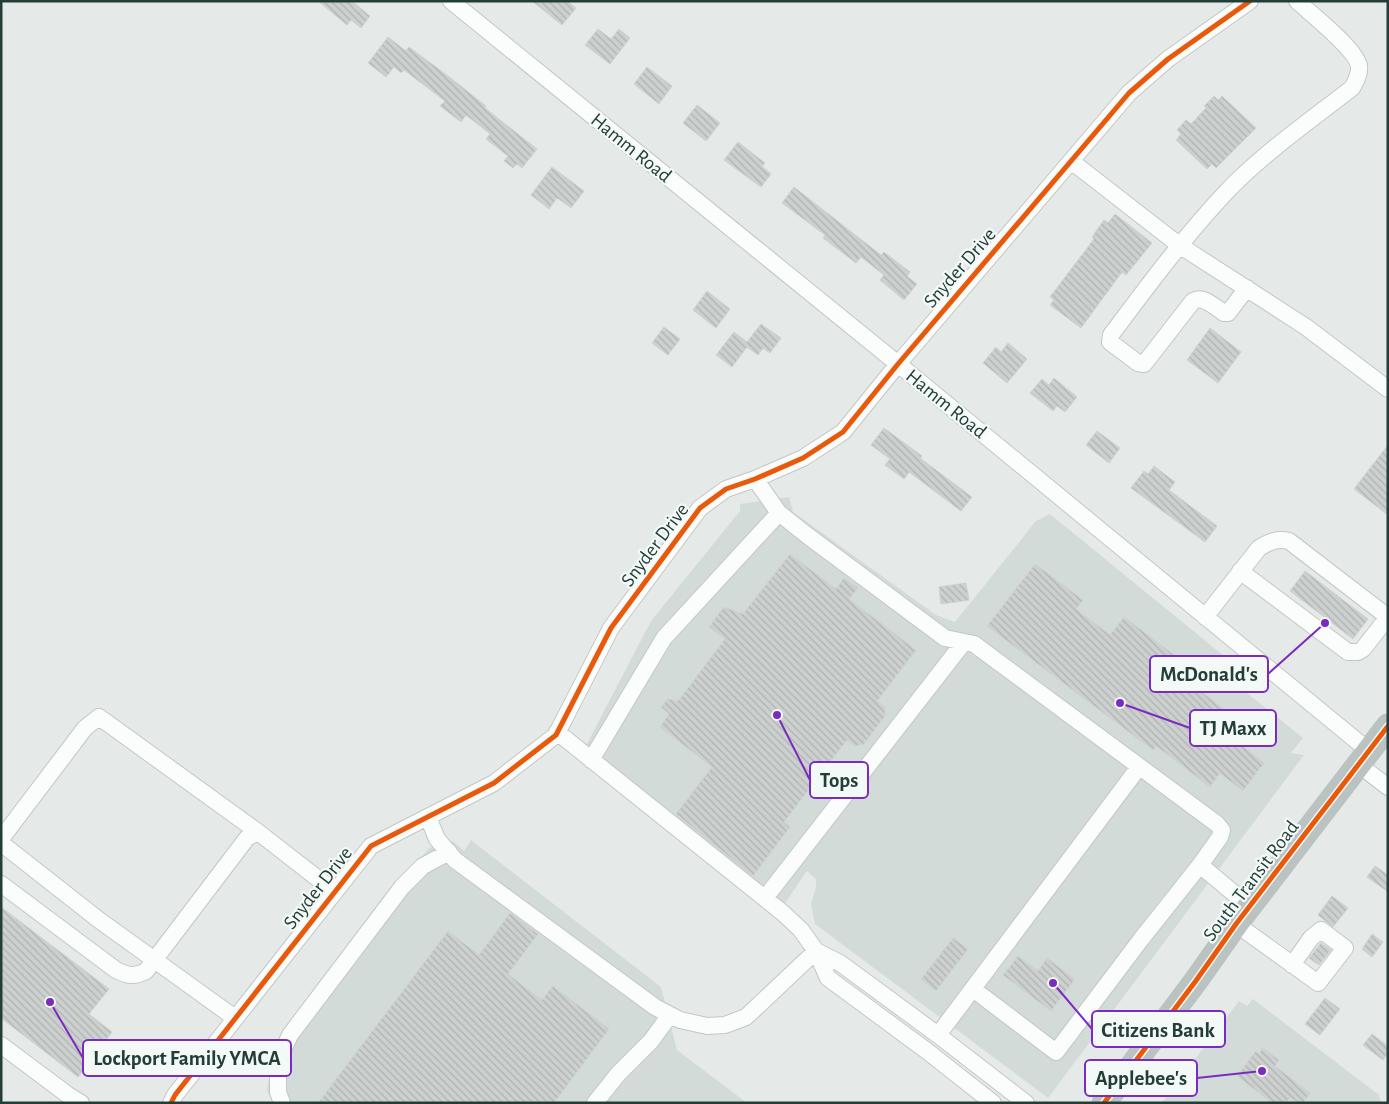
<svg xmlns="http://www.w3.org/2000/svg" width="1389" height="1104" viewBox="0 0 1389 1104" font-family="'Alegreya Sans',sans-serif">
	<style>
		.built { fill: #d3dbd8 }
		.building { fill: url(#building-back-hatch); stroke: #ced3d1 }
		.lines { fill: none; stroke-linecap: round; stroke-linejoin: round }
		.minor-casing { stroke: #c2c7c5; stroke-width: 18 }
		.highway-casing { stroke: #bdc6c4; stroke-width: 25 }
		.minor { stroke: #fbfcfc; stroke-width: 16 }
		.highway { stroke: #bac3c2; stroke-width: 24 }
		.cycleway-casing { stroke: #f3f9f7; stroke-width: 8 }
		.cycleway { stroke: #e8590c; stroke-width: 5 }
		.labels { text-anchor: middle; dominant-baseline: central; stroke-width: 4.5; stroke-linejoin: round; paint-order: stroke }
		.street-label { font-size: 20px; fill: #233d39; stroke: #f3f9f7 }
		.leader { fill: none; stroke: #7b2cbf; stroke-width: 2 }
		.callout-dot { fill: #7b2cbf; stroke: #f3f9f7; stroke-width: 2 }
		.callout { fill: #f3f9f7; stroke: #7b2cbf; stroke-width: 2 }
		.callout-label { font-size: 21px; text-anchor: middle; font-weight: bold; fill: #233d39 }
	</style>
	<defs>
		<pattern id="building-back-hatch" width="6" height="6" patternUnits="userSpaceOnUse" patternTransform="scale(1.25)"><rect width="6" height="6" fill="#ccd1cf"/><path d="M-1 5l2 2M0 0l6 6M5-1l2 2" fill="none" stroke="#afb4b2"/></pattern>
	</defs>
	<rect width="100%" height="100%" fill="#e5eae8"/>
	<!-- built -->
	<path class="built" d="M789,497L793,512L936,615L955,622L1036,521L1050,514L1246,674L1237,685L1303,738L1291,753L1304,755L1048,1098L815,924L811,904L816,887V879L807,871L775,918L579,759L651,621L740,511V504Z
		M471,840L661,987L677,1050L747,1103H273L267,1090L275,1044L429,848L453,841L464,851Z
		M1253,999L1379,1095L1381,1103H1162L1239,1001L1247,1006Z"/>
	<!-- building -->
	<path class="building" d="M318,1H352L370,16L361,28L351,20L347,25Z
		M532,1H567L576,8L562,25Z
		M598,29L611,39L619,29L630,38L610,64L585,45Z
		M388,37L406,51L409,47L448,76L486,106L485,108L537,149L522,168L517,164L513,168L504,161L508,156L486,139L490,134L466,115L461,122L440,106L445,101L404,70L401,73L394,67L386,77L368,63Z
		M647,67L672,86L659,104L634,84Z
		M1214,96L1218,100L1222,96L1256,128L1216,168L1212,164L1207,169L1176,140L1181,134L1177,130L1186,120L1191,124L1206,108L1204,106Z
		M697,105L720,123L706,141L683,123Z
		M738,142L765,163L762,166L771,174L761,187L724,160Z
		M552,167L584,191L571,208L557,198L549,209L531,195Z
		M794,187L881,255L884,252L910,272L907,276L917,284L904,300L880,280L884,275L861,257L856,263L823,238L825,235L782,203Z
		M1115,214L1152,243L1126,275L1122,272L1081,328L1050,305L1054,300L1050,297L1094,239L1092,237L1104,220L1108,223Z
		M707,291L730,309L716,328L693,310Z
		M761,324L781,338L770,353L763,348L758,355L747,347L732,367L716,355L734,332L747,342Z
		M664,327L680,339L668,355L652,343Z
		M1210,328L1241,352L1218,383L1187,360Z
		M1008,343L1027,359L1007,383L983,363L996,347L1001,352Z
		M1054,378L1077,397L1065,412L1057,406L1053,411L1030,393L1042,379L1049,385Z
		M884,428L922,456L920,458L972,497L961,511L909,472L904,479L885,465L890,459L871,445Z
		M1097,431L1120,448L1109,463L1086,445Z
		M1388,445V515L1354,489Z
		M1154,466L1175,482L1169,490L1217,526L1205,542L1131,488L1144,471L1148,474Z
		M790,554L836,589L844,578L858,588L849,599L916,650L877,701L885,707V716L864,744L855,746L847,740L784,822L790,827L753,876L676,814L712,767L660,727L669,714L661,707L668,699L678,701L725,639L709,627L724,607L743,614Z
		M1035,564L1083,600L1076,609L1110,635L1124,617L1207,680L1199,690L1252,730L1241,745L1264,763L1243,791L1220,773L1210,787L1156,746L1153,750L987,626Z
		M1305,571L1368,619L1353,639L1290,591Z
		M966,583L969,600L941,604L939,587Z
		M1375,866L1388,875V892L1367,877Z
		M1332,896L1348,908L1333,927L1318,915Z
		M1,907L109,989L89,1014L112,1032L78,1077L1,1018Z
		M510,913L538,934L508,974L542,1000L553,986L609,1029L554,1103H318L448,931L479,955Z
		M1372,934L1383,942L1372,957L1362,949Z
		M953,938L968,949L936,991L921,979Z
		M1321,943L1331,950L1319,965L1309,958Z
		M1018,956L1038,971L1047,958L1075,979L1051,1011L1003,975Z
		M1325,998L1340,1009L1320,1035L1305,1024Z
		M1372,1034L1388,1046V1053L1383,1060L1363,1045Z
		M1263,1048L1279,1060L1275,1066L1310,1093L1303,1103H1298L1290,1097L1286,1103H1272L1237,1076L1256,1051L1259,1054Z"/>
	<g class="lines">
		<defs>
			<path id="minor" d="M451,1L898,364L1369,751
				M1071,161L1179,245L1306,327L1388,389
				M1247,288L1228,313H1224C1215,307 1203,295 1193,301L1144,364L1138,363L1110,342L1111,335C1149,284 1187,233 1231,187C1268,150 1311,120 1352,88C1356,81 1360,74 1359,66C1356,49 1311,14 1297,1
				M755,479L779,513L808,536L945,638L974,644L1217,824L1222,830L1220,837L1200,865L1249,906
				M1240,571L1348,652H1358L1363,649L1388,617
				M1205,617L1259,548C1269,542 1277,538 1289,541L1388,617
				M591,760L664,638L779,513
				M1358,764L1388,787
				M428,817L437,839L455,860L655,1007L680,1020L707,1026L725,1025L746,1017L816,951L801,930L783,913L557,732
				M1,839L85,728L99,717L258,832
				M1,843L99,920L235,1018
				M1,884L116,970C128,976 134,977 146,971L247,838L258,832L335,892
				M765,898L964,642
				M1236,924L1318,983L1345,948L1321,930L1311,938L1292,965
				M973,989L1056,1052L1142,938L1200,865
				M938,1035L1139,767
				M1,1045L68,1095L81,1103
				M171,1103L175,1095L371,846L494,783L556,735L611,628L700,508L726,489L755,479L803,458L843,432L898,364L1129,93L1168,59L1250,1
				M282,1103L278,1092V1061L290,1035L402,887L423,866L449,852
				M595,1103L618,1074L651,1041L670,1015
				M993,1103L927,1051L828,978L816,951L840,963L938,1035L1026,1103"/>
			<path id="highway" d="M1104,1103L1195,982L1236,924L1388,726"/>
		</defs>
		<!-- minor casing -->
		<use href="#minor" class="minor-casing"/>
		<!-- highway casing -->
		<use href="#highway" class="highway-casing"/>
		<!-- minor -->
		<use href="#minor" class="minor"/>
		<!-- highway -->
		<use href="#highway" class="highway"/>
		<defs>
			<path id="cycleway" d="M171,1103L175,1095L371,846L494,783L556,735L611,628L700,508L726,489L755,479L803,458L843,432L898,364L1129,93L1168,59L1250,1
				M1104,1103L1195,982L1236,924L1388,726"/>
		</defs>
		<!-- cycleway casing -->
		<use href="#cycleway" class="cycleway-casing"/>
		<!-- cycleway -->
		<use href="#cycleway" class="cycleway"/>
	</g>
	<g class="labels">
		<!-- street labels -->
		<g class="street-label">
			<text transform="translate(631 148) rotate(39)">Hamm Road</text>
			<text transform="translate(960 268) rotate(-49)">Snyder Drive</text>
			<text transform="translate(946 404) rotate(39)">Hamm Road</text>
			<text transform="translate(655 545) rotate(-53)">Snyder Drive</text>
			<text transform="translate(1251 881) rotate(-53)">South Transit Road</text>
			<text transform="translate(318 888) rotate(-52)">Snyder Drive</text>
		</g>
	</g>
	<!-- callouts -->
	<path class="leader" d="M1325 623L1268 674M1120 703L1190 728M777 715L810 780M1053 983L1092 1029M50 1002L83 1058M1262 1071L1197 1078"/>
	<g class="callout-dot">
		<circle cx="1325" cy="623" r="5"/>
		<circle cx="1120" cy="703" r="5"/>
		<circle cx="777" cy="715" r="5"/>
		<circle cx="1053" cy="983" r="5"/>
		<circle cx="50" cy="1002" r="5"/>
		<circle cx="1262" cy="1071" r="5"/>
	</g>
	<g class="callout">
		<rect x="1150" y="656" width="118" height="36" rx="5"/>
		<rect x="1190" y="710" width="86" height="36" rx="5"/>
		<rect x="810" y="762" width="58" height="36" rx="5"/>
		<rect x="1092" y="1011" width="133" height="36" rx="5"/>
		<rect x="83" y="1040" width="208" height="36" rx="5"/>
		<rect x="1085" y="1060" width="112" height="36" rx="5"/>
	</g>
	<g class="callout-label">
		<text x="1209" y="681">McDonald's</text>
		<text x="1233" y="735">TJ Maxx</text>
		<text x="839" y="787">Tops</text>
		<text x="1158" y="1037">Citizens Bank</text>
		<text x="187" y="1065">Lockport Family YMCA</text>
		<text x="1141" y="1085">Applebee's</text>
	</g>
	<!-- border -->
	<rect width="1389" height="1104" fill="none" stroke="#233d39" stroke-width="5"/>
</svg>
